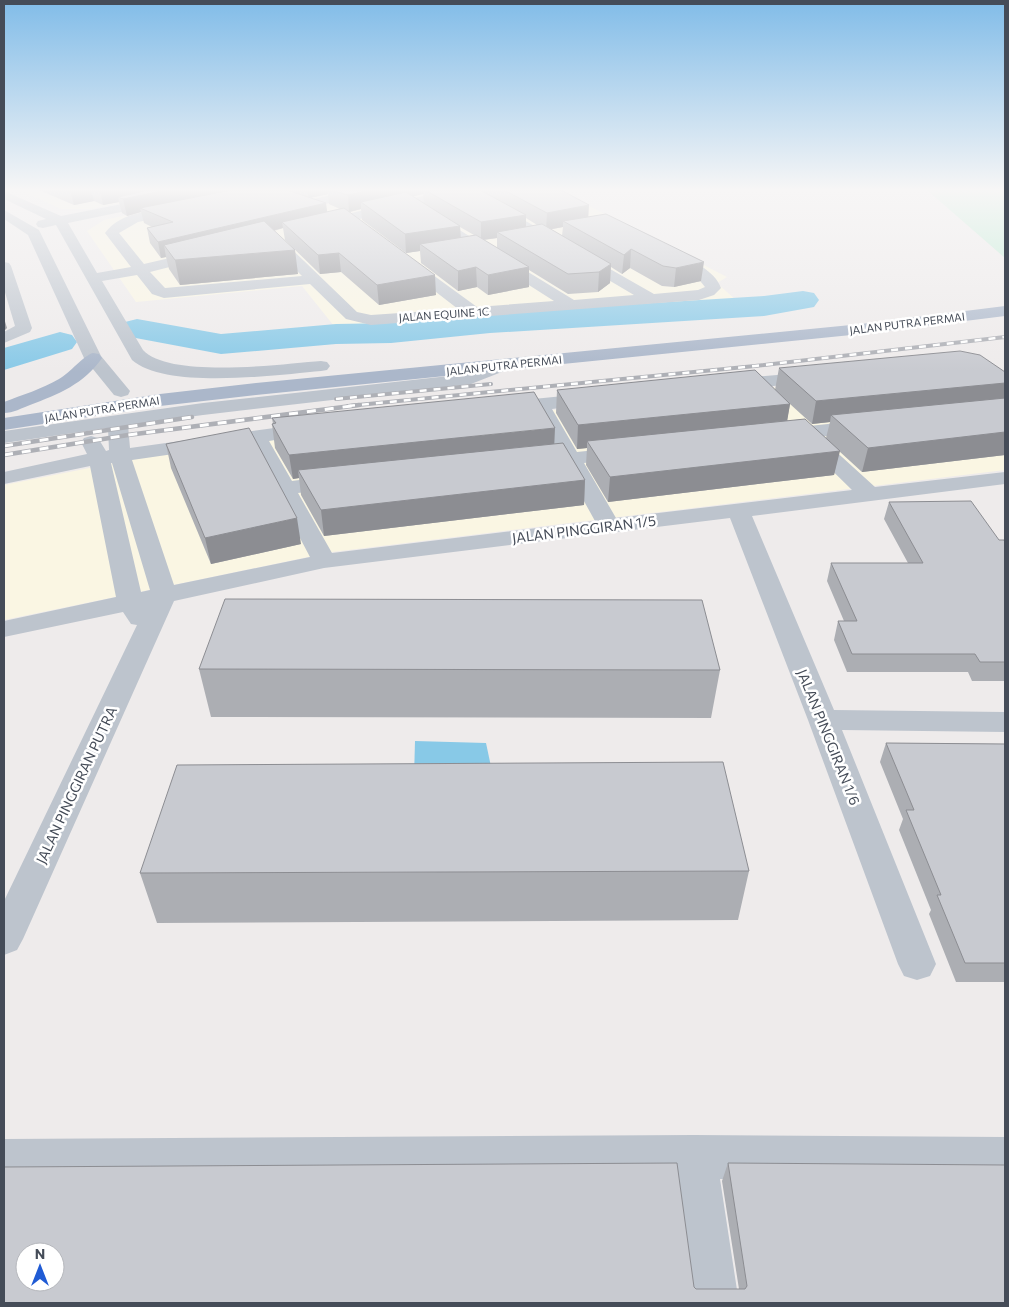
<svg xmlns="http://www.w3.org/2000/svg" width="1009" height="1307" viewBox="0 0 1009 1307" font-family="Commissioner,sans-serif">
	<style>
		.commercial { fill: #faf6e3 }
		.green { fill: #baecd2 }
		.water { fill: #88c9e7 }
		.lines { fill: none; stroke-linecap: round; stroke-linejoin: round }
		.river { fill: #88c9e7; fill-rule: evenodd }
		.minor { fill: #bdc4cd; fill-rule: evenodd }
		.major { fill: #abb7ca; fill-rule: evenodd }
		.rail-far1-casing { stroke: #aeb0b6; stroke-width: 4 }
		.rail-casing { stroke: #aeb0b6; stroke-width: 4.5 }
		.rail-far1 { stroke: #fff; stroke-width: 2.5; stroke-dasharray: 7; stroke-linecap: butt }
		.rail { stroke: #fff; stroke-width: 3; stroke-dasharray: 9; stroke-linecap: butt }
		.wall { fill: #acaeb3; fill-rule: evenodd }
		.shaded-wall { fill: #8c8d92 }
		.building { fill: #c8cad0; stroke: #8c8d92; fill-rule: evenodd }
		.labels { text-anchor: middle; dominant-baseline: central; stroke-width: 5; stroke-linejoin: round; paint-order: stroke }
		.far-street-label { font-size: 11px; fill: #454c58; stroke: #fff }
		.street-label { font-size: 14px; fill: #454c58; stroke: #fff }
	</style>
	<rect width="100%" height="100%" fill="#eeebeb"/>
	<!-- commercial -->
	<path class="commercial" d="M20,190H184L90,209H61Z
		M242,190H558L727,277L717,283L737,301L385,329L334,326L302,286L136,302L87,231L104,220Z
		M965,368L1005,394V470L332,552L4,620V485L134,459L272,439Z"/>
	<!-- green -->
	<path class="green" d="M927,190H1005V258Z"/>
	<!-- water -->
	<path class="water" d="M415,741L486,743L493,776L414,778Z"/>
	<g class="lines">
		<!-- river -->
		<path class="river" d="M803,291L814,293L819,300L814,307L764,316L490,333L391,343L336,344L221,354L125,336L120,329L125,322L137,319L221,334L336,324L391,323L490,313L764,296Z
			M60,332L72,335L77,342L72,349L4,370V348Z"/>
		<!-- minor -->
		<path class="minor" d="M193,190H214L208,194L68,223L97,273L131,267L105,233C121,211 153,211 178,206L182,207L184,210L182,213L138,222L119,233L144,264L204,250L209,251L211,254L209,257L150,272L165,288L302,276L266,240L264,237L266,234H276L357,312L371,315L458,309L401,265L399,262L401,259H411L477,307L554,301L425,219L424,216L430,212L574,300L634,295L490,210L488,207L490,204L494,203L654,294L698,290L705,287L697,277L665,260L663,257L665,254L670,253C687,257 715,270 721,288L714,295L699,300L371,325L346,319L310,284L164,298L152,294L137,275L102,281L143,350C170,379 282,364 321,361L327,362L330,366L327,370L321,371C277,375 166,390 132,360L56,225L43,228L38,227L36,224L38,221L46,219L4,199V191L61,216Z
			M354,190H374L372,193L308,208L302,204L304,201Z
			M448,190H467L465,193L319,229L312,225L314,222Z
			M4,210L39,230L101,356L130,391L128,395L121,397L114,395L84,358L28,235L4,219Z
			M4,262L9,263L11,266L32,328L30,332L4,343V332L15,326L4,289Z
			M506,359L512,360L515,364L512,368L471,384L203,415L128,425L130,448L311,423L318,425L321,429L318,433L269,441L292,481L336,475L344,477L347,482L344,487L298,493L332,553L595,521L564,465L535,468L528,466L524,462L528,458L557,453L533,411L503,414L496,412L493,408L496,404L503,402L594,393L601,395L604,399L601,403L552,409L577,452L624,447L631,449L634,453L631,457L584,463L616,518L852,490L800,439L781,441L774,439L771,435L774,431L781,429L865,420L872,422L875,426L872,430L820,437L875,487L1005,472V484L752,516L834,710L1005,712V732L842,730L936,964L930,976L917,980L904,976L898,964L808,720L730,518L324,568L174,601L23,939L17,950L4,955V901L137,625L131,624L123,612L4,637V621L116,597L90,466L4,484V472L87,454L81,442L84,438L91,436L98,438L106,451L109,450L108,428L4,443V431L203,403L467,374ZM250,443L310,557L174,585L132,460ZM111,463H112L150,590L141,592Z
			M813,372L819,373L822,377L819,381L729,391L722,389L720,385L722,381L729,379Z
			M694,1135L1005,1137V1181L720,1179L739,1303H691L675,1179L4,1183V1139Z"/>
		<!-- major -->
		<path class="major" d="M1005,306V316L861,334L256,395L160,406L4,430V418L160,394L256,383L861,324Z
			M93,353L99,354L102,358C84,384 59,394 30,405C22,408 13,413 4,413V402C22,395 42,389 59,379C70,373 84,355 93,353Z"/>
		<defs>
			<path id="rail-far1" d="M336,399L491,384
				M348,406L755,366L1005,337"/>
			<path id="rail" d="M4,446L192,417
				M4,455L128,435L359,405"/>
		</defs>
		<!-- rail-far1 casing -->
		<use href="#rail-far1" class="rail-far1-casing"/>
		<!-- rail casing -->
		<use href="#rail" class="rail-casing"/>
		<!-- rail-far1 -->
		<use href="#rail-far1" class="rail-far1"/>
		<!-- rail -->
		<use href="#rail" class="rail"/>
	</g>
	<!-- wall -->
	<path class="wall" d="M39,190H561L589,217L701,281L674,287L662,286L630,268L622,274L611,267L610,283L598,292L568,294L529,270V287L488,295L477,287L458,291L421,263L420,251L406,253L362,220L361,209L350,212L436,295L379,305L341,272L320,274L285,240L283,228L274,231L298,274L180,285L169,269L166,257L161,258L150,243L147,228L152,227L144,223L141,212L127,216L122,213L119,202L103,205L94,201L74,205ZM328,194L329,204L340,209L327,212L310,198ZM423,194L424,203L413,196ZM526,218L534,223L537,225L526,227ZM460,227L474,235L461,238ZM563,227L562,236L551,229H553ZM497,238V248L484,240Z
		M779,368L1005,372V455L862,472L839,451L834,475L608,502L586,465L587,448L577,449L556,413L557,390H775ZM779,394L812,424L830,422L826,438L787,420L790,404Z
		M272,418L554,444L585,480L584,505L324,536L301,495L299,478L293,479L275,448L272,424H273Z
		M166,444L301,544L211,564L171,468Z
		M889,502L1005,542V681H972L968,672H847L834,640L838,621H844L827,581L831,563H908L884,519Z
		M199,669L720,670L711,718L211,717Z
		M886,743L1005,744V982H956L929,914L931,910L899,830L903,819L880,762Z
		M749,871L738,920L157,923L140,873Z
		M728,1163L1005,1303H4L694,1287L696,1289H739L722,1181Z"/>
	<!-- shaded-wall -->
	<path class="shaded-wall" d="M70,190H91L94,201L74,205Z
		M100,190H141L142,195L167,190H248L140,208L141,212L127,216L123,199L118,197L119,202L103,205Z
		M308,190H327L328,194L309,198Z
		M372,190H423V194L368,207L361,202V209L349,212L348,195Z
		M326,203L328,218L282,222L283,228L172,255L164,245L166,257L161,258L158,242Z
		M589,205L588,222L563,221V227L546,230L547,213Z
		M526,215V233L497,232V238L481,240V222Z
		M460,226L461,244H420V251L406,253L405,234Z
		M631,249L630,268L622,274L624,255Z
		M295,250L298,274L180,285L175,260Z
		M339,253L341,272L320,274L318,255Z
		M704,262L701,281L674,287L676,268Z
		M611,264L610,283L598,292L599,272Z
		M476,267L477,287L458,291V271Z
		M529,267V287L488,295V275Z
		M435,275L436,295L379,305L377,285Z
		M4,318L7,328L4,331Z
		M1005,383V405L831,415L830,422L812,424L816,401Z
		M790,404L786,428L587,441V448L577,449L578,425Z
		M555,428L554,451L298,470L299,478L293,479L289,455Z
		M1005,432V455L862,472L868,448Z
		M840,451L834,475L608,502L610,477Z
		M585,480L584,505L324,536L321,510Z
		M297,518L301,544L211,564L205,538Z"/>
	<!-- building -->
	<path class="building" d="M145,190H167L123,199L118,197L144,191Z
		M231,190H287L326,203L158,242L147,228L173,222L140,208Z
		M331,190H372L348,195Z
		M425,190H480L526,215L481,222Z
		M504,190H561L589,205L547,213Z
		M406,192L460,226L405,234L361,202Z
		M344,208L435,275L377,285L339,253L318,255L282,222Z
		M606,214L704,262L676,268L663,266L631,249L624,255L563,221Z
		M264,221L295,250L175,260L164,245Z
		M542,224L611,264L599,272L568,274L497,232Z
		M476,235L529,267L488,275L476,267L458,271L420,244Z
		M960,351L980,355L1005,372V383L816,401L779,368Z
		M755,370L790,404L578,425L557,390Z
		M534,392L555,428L289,455L272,424L276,423L272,418Z
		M1005,398V432L868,448L831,415Z
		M805,419L840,451L610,477L587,441Z
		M249,428L297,518L205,538L166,444Z
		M563,443L585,480L321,510L298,470Z
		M971,501L999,540H1004L1005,542V662H980L975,654H852L838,621H857L831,563H923L889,502Z
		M225,599L702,600L720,670L199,669Z
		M886,743L1005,744V963H965L937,895H941L906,810H914Z
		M723,762L749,871L140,873L177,765Z
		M677,1163L694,1287L696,1289H745L747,1286L728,1163L1005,1165V1303H4V1167ZM25,1252H55V1282H25Z"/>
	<!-- sky -->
	<linearGradient id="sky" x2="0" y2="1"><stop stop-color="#81bce8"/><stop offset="0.51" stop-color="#f7f6f6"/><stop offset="1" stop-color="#f7f6f6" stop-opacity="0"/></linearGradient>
	<rect width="1009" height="372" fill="url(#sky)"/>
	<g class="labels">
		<!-- far-street labels -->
		<g class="far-street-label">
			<text transform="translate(444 314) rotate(-4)">JALAN EQUINE 1C</text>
			<text transform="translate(907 323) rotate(-7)">JALAN PUTRA PERMAI</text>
			<text transform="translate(504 365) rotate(-6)">JALAN PUTRA PERMAI</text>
			<text transform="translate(102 409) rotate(-9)">JALAN PUTRA PERMAI</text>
		</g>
		<!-- street labels -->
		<g class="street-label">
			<text transform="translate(584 529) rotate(-7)">JALAN PINGGIRAN 1/5</text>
			<text transform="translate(829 737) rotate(68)">JALAN PINGGIRAN 1/6</text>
			<text transform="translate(76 785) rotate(-65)">JALAN PINGGIRAN PUTRA</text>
		</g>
	</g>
	<!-- border -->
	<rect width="1009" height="1307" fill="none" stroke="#454c58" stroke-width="10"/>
	<!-- north arrow -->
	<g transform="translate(40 1267)"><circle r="24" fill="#ffffff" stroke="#b5b7bc"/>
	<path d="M0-4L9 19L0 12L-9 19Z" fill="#205bd4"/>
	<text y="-8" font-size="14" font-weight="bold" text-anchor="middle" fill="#454c58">N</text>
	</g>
</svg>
